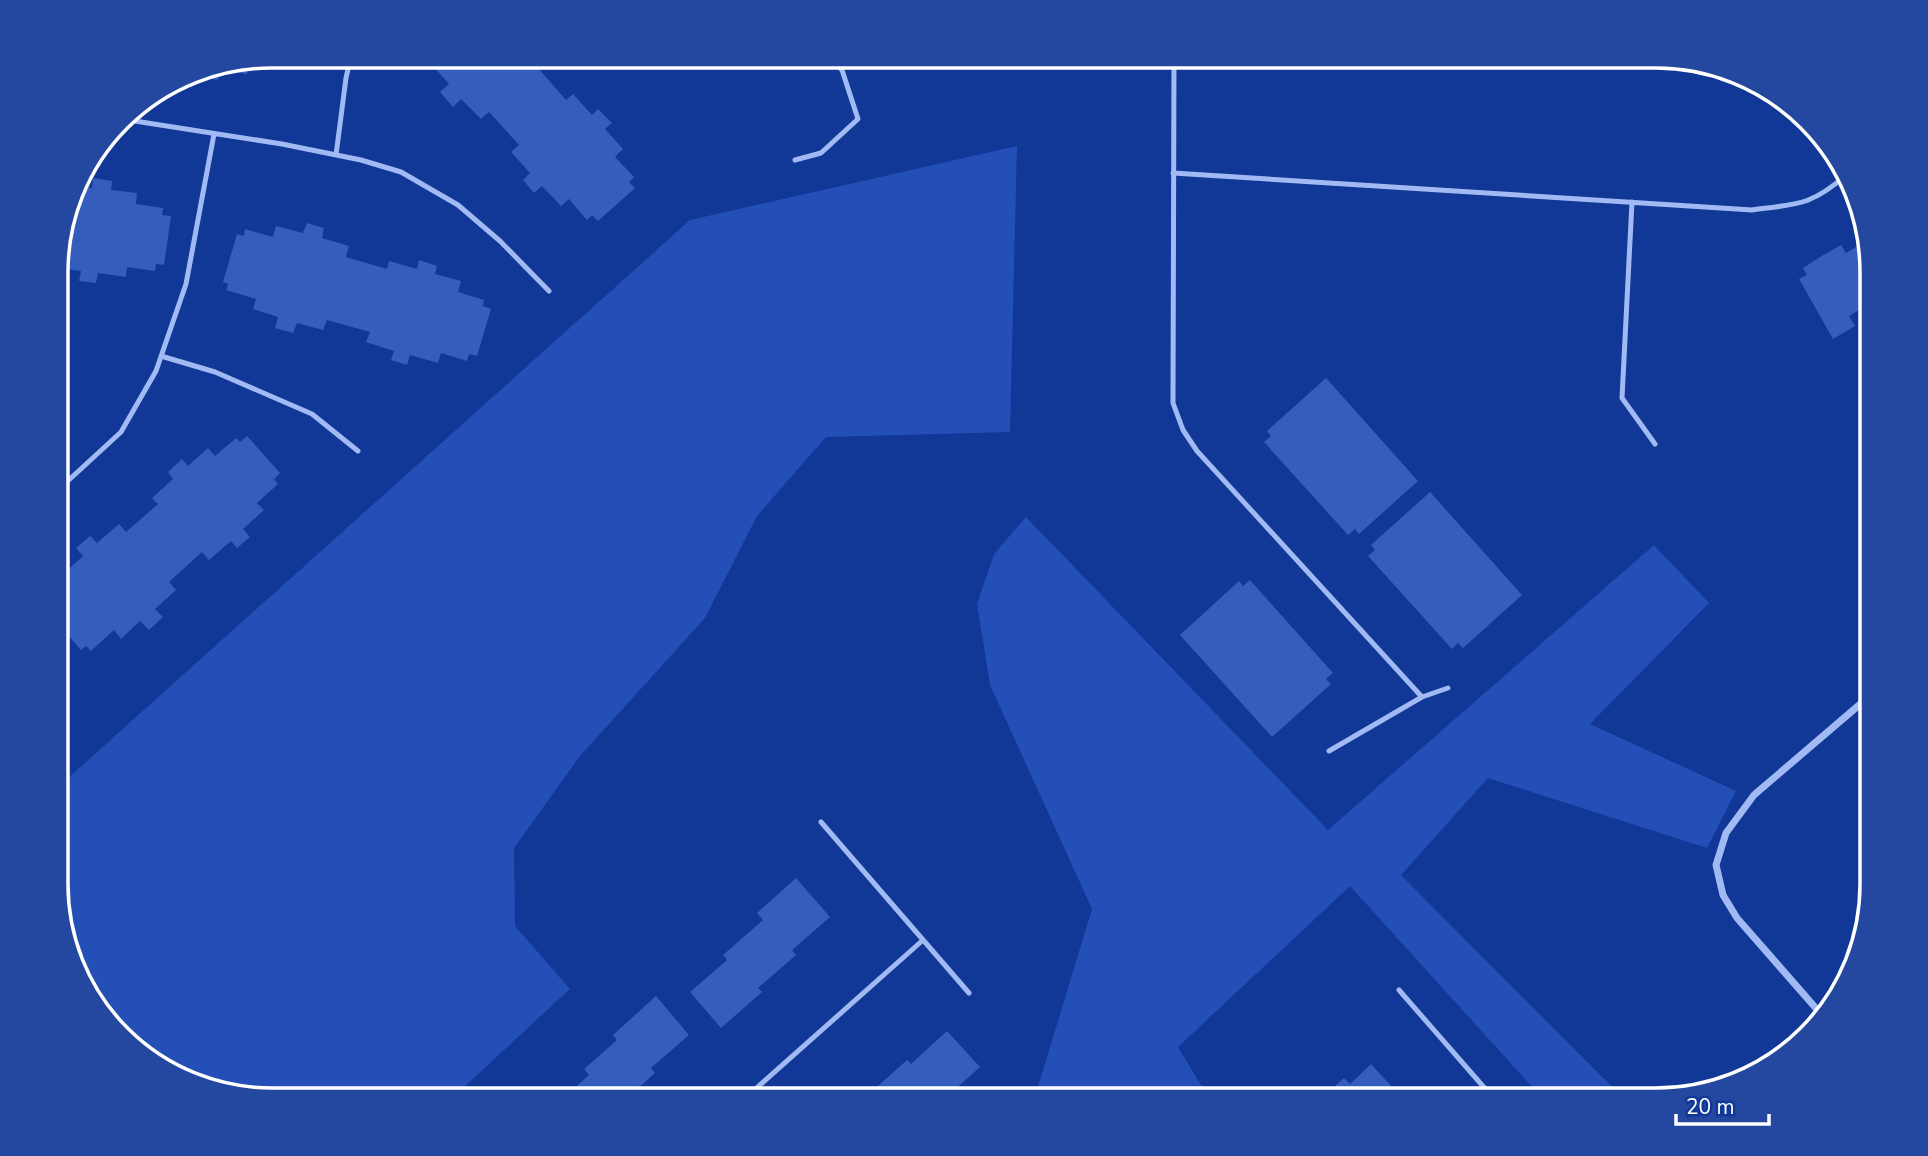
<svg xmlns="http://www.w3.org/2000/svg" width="1928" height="1156" viewBox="0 0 1928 1156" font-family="'Nunito Sans',sans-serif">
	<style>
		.green { fill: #244fb6 }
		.building { fill: #355dbd }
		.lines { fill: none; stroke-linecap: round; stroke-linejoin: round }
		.lane { stroke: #a2baf3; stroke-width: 5 }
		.street { stroke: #a2baf3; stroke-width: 7 }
		.rim { fill: none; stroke: #fff; stroke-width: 3.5 }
	</style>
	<rect width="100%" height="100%" fill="#113797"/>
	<!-- green -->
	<path class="green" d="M1017,146L1010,432L826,437L757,516L705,618L580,756L514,848L515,926L570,989L450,1100H272L164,1071L92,1004L58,912V787L690,220Z
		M1026,517L1328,830L1654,545L1709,603L1590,724L1736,791L1707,848L1488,778L1401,875L1625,1100H1544L1350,886L1178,1047L1210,1100H1034L1092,909L990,685L977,604L994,554Z"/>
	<!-- building -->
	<path class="building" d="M272,56H286L285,62L277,61L276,68L249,63L247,74L219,70L218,80L201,78L202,70Z
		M438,56H542L546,61L538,68L566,100L573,94L592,115L598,109L612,123L605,129L623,149L615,157L634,177L629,182L635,188L598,221L592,215L587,220L569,199L561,206L542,186L534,193L523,180L530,173L511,152L519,145L489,112L481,119L461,99L453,107L440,92L449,84L432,65L439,57Z
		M93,178L112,181L111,190L137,193L136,204L163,208L162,215L171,216L164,265L156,264L155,271L127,267L126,277L98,273L96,283L79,281L81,271L58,268V244L76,185L92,188Z
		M307,223L324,228L322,238L349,246L346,257L387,269L389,261L417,269L419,260L437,266L435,274L461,281L458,292L484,300L483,306L491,309L477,356L469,354L467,361L441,353L438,363L410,355L407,365L391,360L394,351L366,342L370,332L327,320L323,330L297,323L293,333L275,328L278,317L253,309L256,299L226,290L228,284L223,282L237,234L244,236L245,229L273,237L276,226L303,233Z
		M1864,233L1872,258V316L1865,320L1859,310L1849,316L1855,326L1833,339L1799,279L1807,275L1803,268L1820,257L1841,245L1846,253L1861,244L1857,237Z
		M1326,378L1418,481L1359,534L1355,529L1348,535L1264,442L1271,436L1267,431Z
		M247,436L280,473L274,479L278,484L257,503L264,510L243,529L250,537L237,548L231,541L209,560L202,552L169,582L176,590L155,609L163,617L149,630L140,621L121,639L114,630L91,651L86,646L81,650L58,624V595L70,584L62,575L83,556L76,548L90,536L97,543L119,524L126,532L158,504L152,498L173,479L168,472L182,459L188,466L208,448L215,456L236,438L240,442Z
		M1430,492L1522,595L1463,648L1458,643L1452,649L1368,556L1375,550L1371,545Z
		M1250,580L1333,673L1326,679L1331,684L1272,737L1180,635L1239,581L1243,586Z
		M796,878L830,917L792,950L796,955L758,988L762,992L721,1028L690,992L727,960L723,955L763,920L757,913Z
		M656,996L689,1035L651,1068L655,1073L625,1100H561L589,1075L584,1069L617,1040L613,1035Z
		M947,1031L980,1067L943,1100H857L866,1091L869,1094L907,1060L911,1064Z
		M1371,1064L1404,1100H1320L1344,1078L1350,1084Z"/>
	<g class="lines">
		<!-- lane -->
		<path class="lane" d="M1174,56L1173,403L1183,430L1197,451L1422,697
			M122,119L282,144L361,160L401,172L458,205L500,241L549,291
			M336,155L346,78L351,56
			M795,160L821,153L858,119L842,70L829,56
			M1173,173L1752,210C1797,204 1811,206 1846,175
			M1632,202L1622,398L1655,444
			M161,356L215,372L312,414L358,451
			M58,490L121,432L156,371L186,284L214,134
			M1329,751L1422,697L1448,688
			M821,822L969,993
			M1399,990L1495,1100
			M743,1100L923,940"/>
		<!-- street -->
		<path class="street" d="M1821,1014L1737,918L1723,895L1716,865L1726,833L1754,795L1872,694"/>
	</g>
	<!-- crop -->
	<path d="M0 0H1928V1156H0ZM272 68H1656A204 204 0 0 1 1860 272V884A204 204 0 0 1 1656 1088H272A204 204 0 0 1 68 884V272A204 204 0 0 1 272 68Z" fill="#24479f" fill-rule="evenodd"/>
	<path class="rim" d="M272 68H1656A204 204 0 0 1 1860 272V884A204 204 0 0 1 1656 1088H272A204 204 0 0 1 68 884V272A204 204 0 0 1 272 68Z"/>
	<!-- scale -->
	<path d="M1676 1114v10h93v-10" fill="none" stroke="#ffffff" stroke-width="3.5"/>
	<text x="1686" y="1114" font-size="21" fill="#ffffff" stroke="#113797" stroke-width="5" paint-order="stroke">20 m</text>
</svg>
